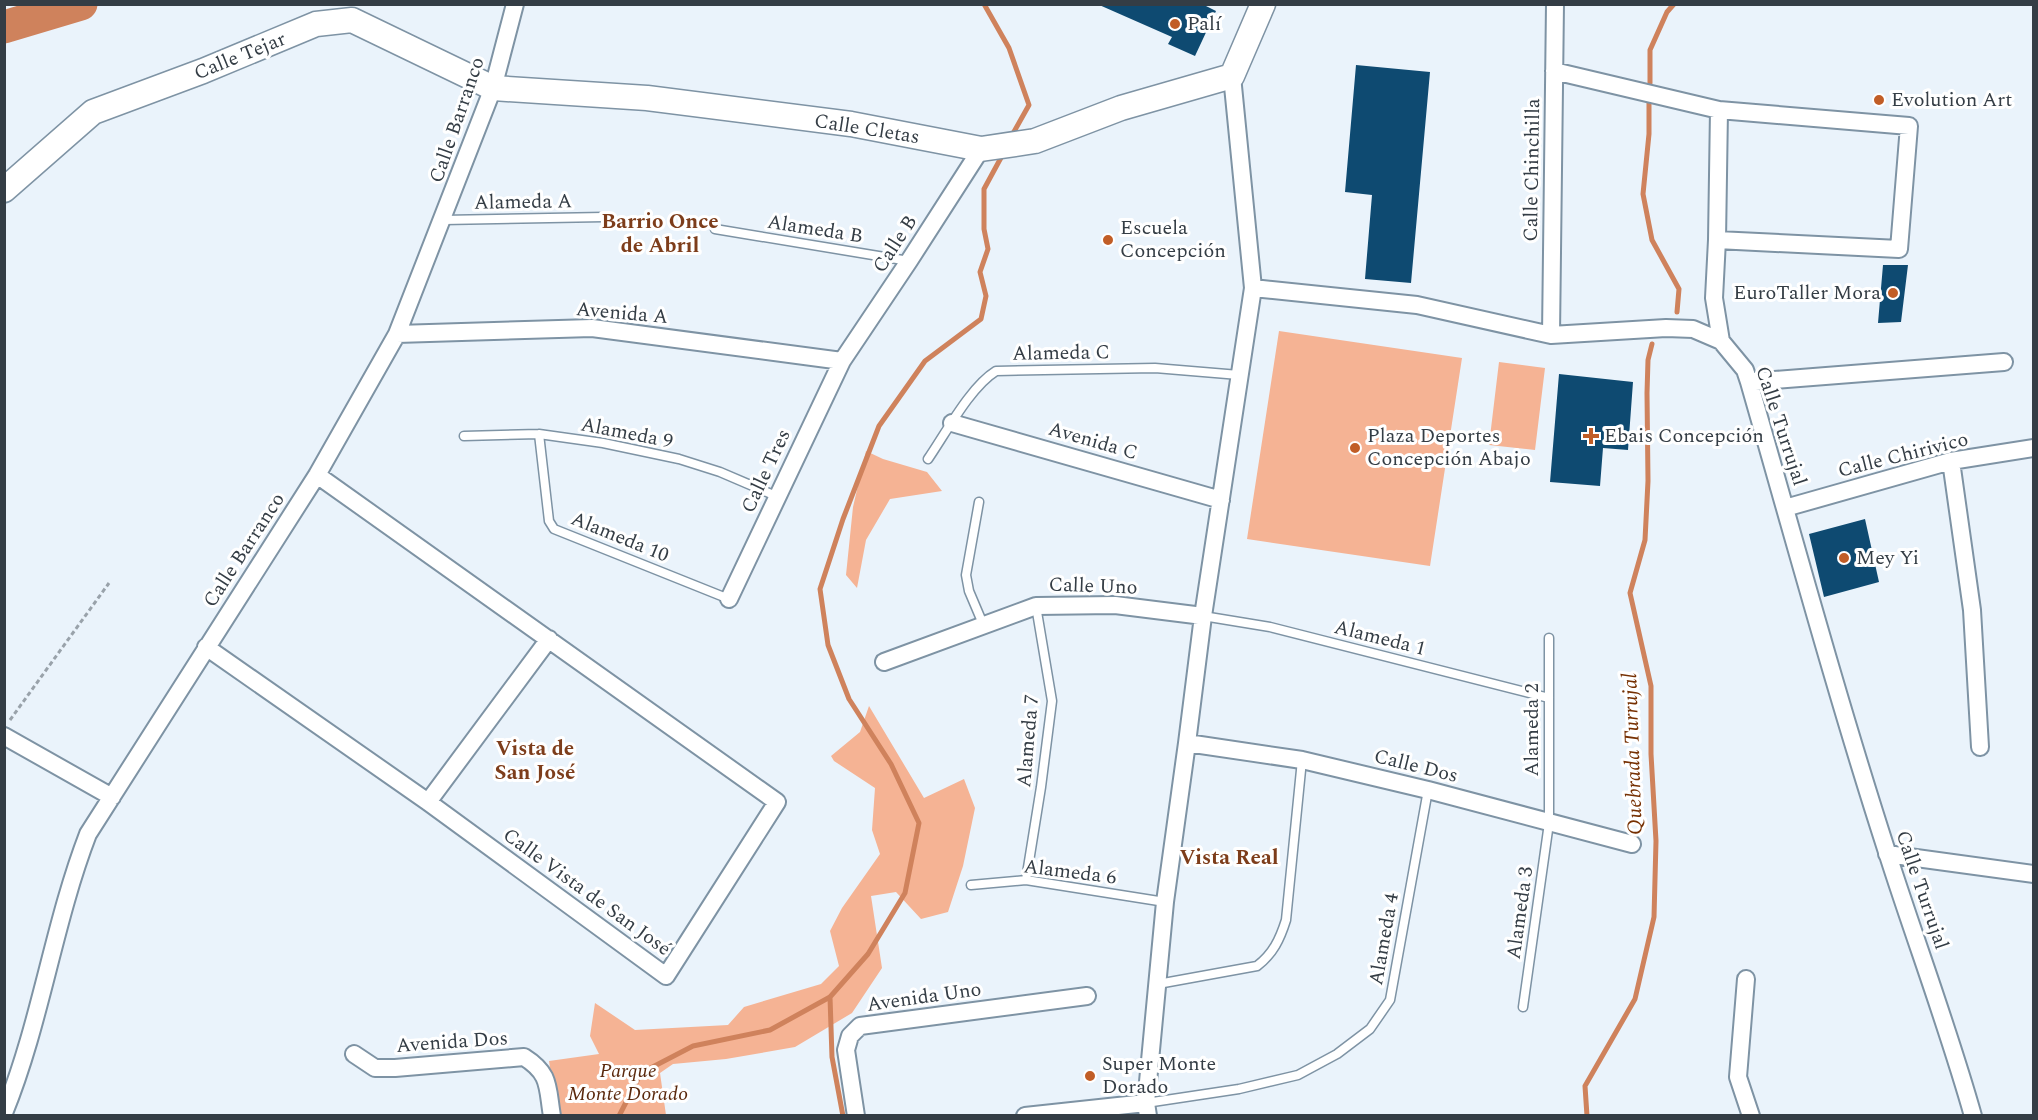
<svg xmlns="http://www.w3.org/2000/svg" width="2038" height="1120" viewBox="0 0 2038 1120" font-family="Spectral,serif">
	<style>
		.green { fill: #f5b394 }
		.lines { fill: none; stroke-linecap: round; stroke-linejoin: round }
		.stream { stroke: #cf825c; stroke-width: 5 }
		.river { stroke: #cf825c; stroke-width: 33 }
		.building { fill: #0e4a71 }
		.lane-casing { stroke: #7e93a4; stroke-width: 11 }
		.street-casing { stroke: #7e93a4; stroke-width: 20 }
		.secondary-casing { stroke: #7e93a4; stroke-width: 27 }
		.path { stroke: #99a2aa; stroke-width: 3; stroke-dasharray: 4.5 3; stroke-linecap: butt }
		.lane { stroke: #fff; stroke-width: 8 }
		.street { stroke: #fff; stroke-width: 16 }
		.secondary { stroke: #fff; stroke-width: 24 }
		.poi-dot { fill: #c15d26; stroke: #fff; stroke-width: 2 }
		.labels { text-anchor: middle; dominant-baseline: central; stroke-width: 6; stroke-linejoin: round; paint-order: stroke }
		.poi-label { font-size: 20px; fill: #343d45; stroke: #fff; text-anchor: start }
		.street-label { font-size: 20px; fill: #343d45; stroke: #fff }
		.park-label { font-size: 20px; font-style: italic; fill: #5a280c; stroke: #fff }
		.neighbourhood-label { font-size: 21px; font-weight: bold; fill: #7d3d1b; stroke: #fff }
		.water-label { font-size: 21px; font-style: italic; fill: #763002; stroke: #fff }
	</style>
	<rect width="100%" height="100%" fill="#eaf3fb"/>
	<!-- green -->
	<path class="green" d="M1279,331L1462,358L1430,566L1247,539Z
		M1499,362L1545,368L1535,450L1489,445Z
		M866,451L883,459L927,472L942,491L890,499L866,540L857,588L846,575L853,507Z
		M869,706L924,798L964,779L975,808L963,866L948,912L921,919L896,892L871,896L882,968L852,1013L795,1047L726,1059L673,1064L660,1073L666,1115H557L549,1061L599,1054L590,1036L595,1003L635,1030L728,1025L744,1007L821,984L839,966L830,931L842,908L880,854L872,830L875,788L834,761L831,756L860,732Z"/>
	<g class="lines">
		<!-- stream -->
		<path class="stream" d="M984,4L1009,48L1029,105L1011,137
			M1650,83V50L1667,12L1674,4
			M1649,102V134L1643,194L1652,240L1679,289L1677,312
			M830,997L832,1057L843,1116
			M619,1116L641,1073L693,1046L770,1030L830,997L868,954L905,893L919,823L891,764L849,699L828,645L820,589L843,519L879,426L925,361L981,319L986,296L980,272L988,249L984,229V189L1003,154
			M1587,1116L1585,1086L1635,999L1654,917L1656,841L1651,754V686L1630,593L1645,540L1648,481L1647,393L1648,360L1652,344"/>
		<!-- river -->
		<path class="river" d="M4,27L81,4"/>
	</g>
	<!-- building -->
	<path class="building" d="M1097,4H1202L1216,11L1195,56L1168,44L1172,37Z
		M1356,65L1430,72L1411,283L1365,279L1372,195L1345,192Z
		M1883,265H1908L1901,322L1878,323Z
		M1559,374L1633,382L1628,450L1603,448L1600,486L1550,482Z
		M1865,519L1879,582L1824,597L1809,534Z"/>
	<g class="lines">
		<defs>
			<path id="lane" d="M443,220L604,217
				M715,229L909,261
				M539,434L549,521L554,529L729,599
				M464,436L539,434L603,443L679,459L720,472L776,496
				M928,459C946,433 970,387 996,371L1155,368L1239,375
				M979,502L966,575L969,591L983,624
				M1203,616L1270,627L1549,698
				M1026,880L1041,787L1052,701L1036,606
				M971,885L1026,880L1165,902
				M1158,984L1257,966C1273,954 1280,939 1286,920L1302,760
				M1523,1007L1549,823V638
				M1146,1103L1239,1089L1298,1075L1337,1054L1370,1029L1390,1000L1428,790"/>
			<path id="street" d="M1554,71L1719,110L1909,126L1899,249L1717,240L1714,298L1721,341
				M1717,240L1719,110
				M1253,288L1417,305L1551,335L1666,328L1693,329L1721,341L1745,370L1749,382C1794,539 1837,697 1887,852C1915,940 1948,1027 1973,1116
				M397,334L592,328L842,361
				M1551,335L1555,4
				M1749,382L2004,362
				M952,423L1221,500
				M1951,461L1972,610L1980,747
				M1785,508L1951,461L2034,448
				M729,599L842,361L909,261L981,149
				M206,647L428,802L666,976L777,802L317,475
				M884,662L1036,606L1115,605L1203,616
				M4,736L112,797
				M1187,743L1302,760L1428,790L1632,844
				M428,802L549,639
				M1887,854L2034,874
				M1746,979L1738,1077L1751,1116
				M354,1054L375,1068H395L524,1057C551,1074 547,1087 552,1116
				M4,1113C41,1022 53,925 88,834L317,475L397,334L493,88L515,4
				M856,1116L846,1050L850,1036L860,1026L1087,996
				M1025,1116L1146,1103
				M1148,1116L1146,1103L1165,902L1187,743L1203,616L1253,288L1232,76"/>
			<path id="secondary" d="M4,190L93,112L203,71L316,24L352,20L493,88L647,98L851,124L981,149L1035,141L1121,108L1232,76L1263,4"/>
		</defs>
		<!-- lane casing -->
		<use href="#lane" class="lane-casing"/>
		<!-- street casing -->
		<use href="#street" class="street-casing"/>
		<!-- secondary casing -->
		<use href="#secondary" class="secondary-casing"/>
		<!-- path -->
		<path class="path" d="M10,720L109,583"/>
		<!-- lane -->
		<use href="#lane" class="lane"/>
		<!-- street -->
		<use href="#street" class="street"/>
		<!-- secondary -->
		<use href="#secondary" class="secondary"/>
	</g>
	<!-- markers -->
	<g class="poi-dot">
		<circle cx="1175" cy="24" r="6"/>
		<circle cx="1879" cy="100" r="6"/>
		<circle cx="1108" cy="240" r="6"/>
		<circle cx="1893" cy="293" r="6"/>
		<path d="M1588 427h6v6h6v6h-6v6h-6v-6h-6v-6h6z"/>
		<circle cx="1355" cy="448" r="6"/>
		<circle cx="1844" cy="558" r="6"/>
		<circle cx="1090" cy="1076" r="6"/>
	</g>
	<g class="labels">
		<!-- poi labels -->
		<g class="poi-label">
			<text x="1187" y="24">Palí</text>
			<text x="1891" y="100">Evolution Art</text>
			<text x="1120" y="228">Escuela<tspan x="1120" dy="23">Concepción</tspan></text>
			<text x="1881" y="293" text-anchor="end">EuroTaller Mora</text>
			<text x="1367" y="436">Plaza Deportes<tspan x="1367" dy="23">Concepción Abajo</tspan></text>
			<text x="1604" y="436">Ebais Concepción</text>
			<text x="1856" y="558">Mey Yi</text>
			<text x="1102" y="1064">Super Monte<tspan x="1102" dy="23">Dorado</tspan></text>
		</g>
		<!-- street labels -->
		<g class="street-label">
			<text transform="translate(240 56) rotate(-22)">Calle Tejar</text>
			<text transform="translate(457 120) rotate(-71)">Calle Barranco</text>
			<text transform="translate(867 129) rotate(9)">Calle Cletas</text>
			<text transform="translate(1532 170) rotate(-89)">Calle Chinchilla</text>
			<text transform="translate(523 202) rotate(-1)">Alameda A</text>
			<text transform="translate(815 229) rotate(9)">Alameda B</text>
			<text transform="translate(895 244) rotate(-57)">Calle B</text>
			<text transform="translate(622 313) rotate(5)">Avenida A</text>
			<text transform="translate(1061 353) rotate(-1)">Alameda C</text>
			<text transform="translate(1781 426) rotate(72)">Calle Turrujal</text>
			<text transform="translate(627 433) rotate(11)">Alameda 9</text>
			<text transform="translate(1093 441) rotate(16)">Avenida C</text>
			<text transform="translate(1903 455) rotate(-14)">Calle Chirivico</text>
			<text transform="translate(766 471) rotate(-65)">Calle Tres</text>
			<text transform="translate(620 537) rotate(22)">Alameda 10</text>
			<text transform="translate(244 550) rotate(-57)">Calle Barranco</text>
			<text transform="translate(1093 586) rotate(2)">Calle Uno</text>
			<text transform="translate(1380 638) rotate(14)">Alameda 1</text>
			<text transform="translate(1532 730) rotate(-90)">Alameda 2</text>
			<text transform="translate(1028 741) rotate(-85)">Alameda 7</text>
			<text transform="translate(1416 766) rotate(14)">Calle Dos</text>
			<text transform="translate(1070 872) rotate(7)">Alameda 6</text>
			<text transform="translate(1922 890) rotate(71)">Calle Turrujal</text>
			<text transform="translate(587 892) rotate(36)">Calle Vista de San José</text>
			<text transform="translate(1520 913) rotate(-82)">Alameda 3</text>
			<text transform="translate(1384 939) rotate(-80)">Alameda 4</text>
			<text transform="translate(924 997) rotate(-8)">Avenida Uno</text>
			<text transform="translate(452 1042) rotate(-4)">Avenida Dos</text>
		</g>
		<!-- park labels -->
		<g class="park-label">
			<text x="628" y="1071">Parque<tspan x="628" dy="23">Monte Dorado</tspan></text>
		</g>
		<!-- neighbourhood labels -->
		<g class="neighbourhood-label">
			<text x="660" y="222">Barrio Once<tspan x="660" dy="24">de Abril</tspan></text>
			<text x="535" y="749">Vista de<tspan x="535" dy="24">San José</tspan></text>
			<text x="1229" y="858">Vista Real</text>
		</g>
		<!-- water labels -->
		<g class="water-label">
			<text transform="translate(1633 754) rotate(-92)">Quebrada Turrujal</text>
		</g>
	</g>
	<!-- border -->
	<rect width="2038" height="1120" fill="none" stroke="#343d45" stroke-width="12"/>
</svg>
